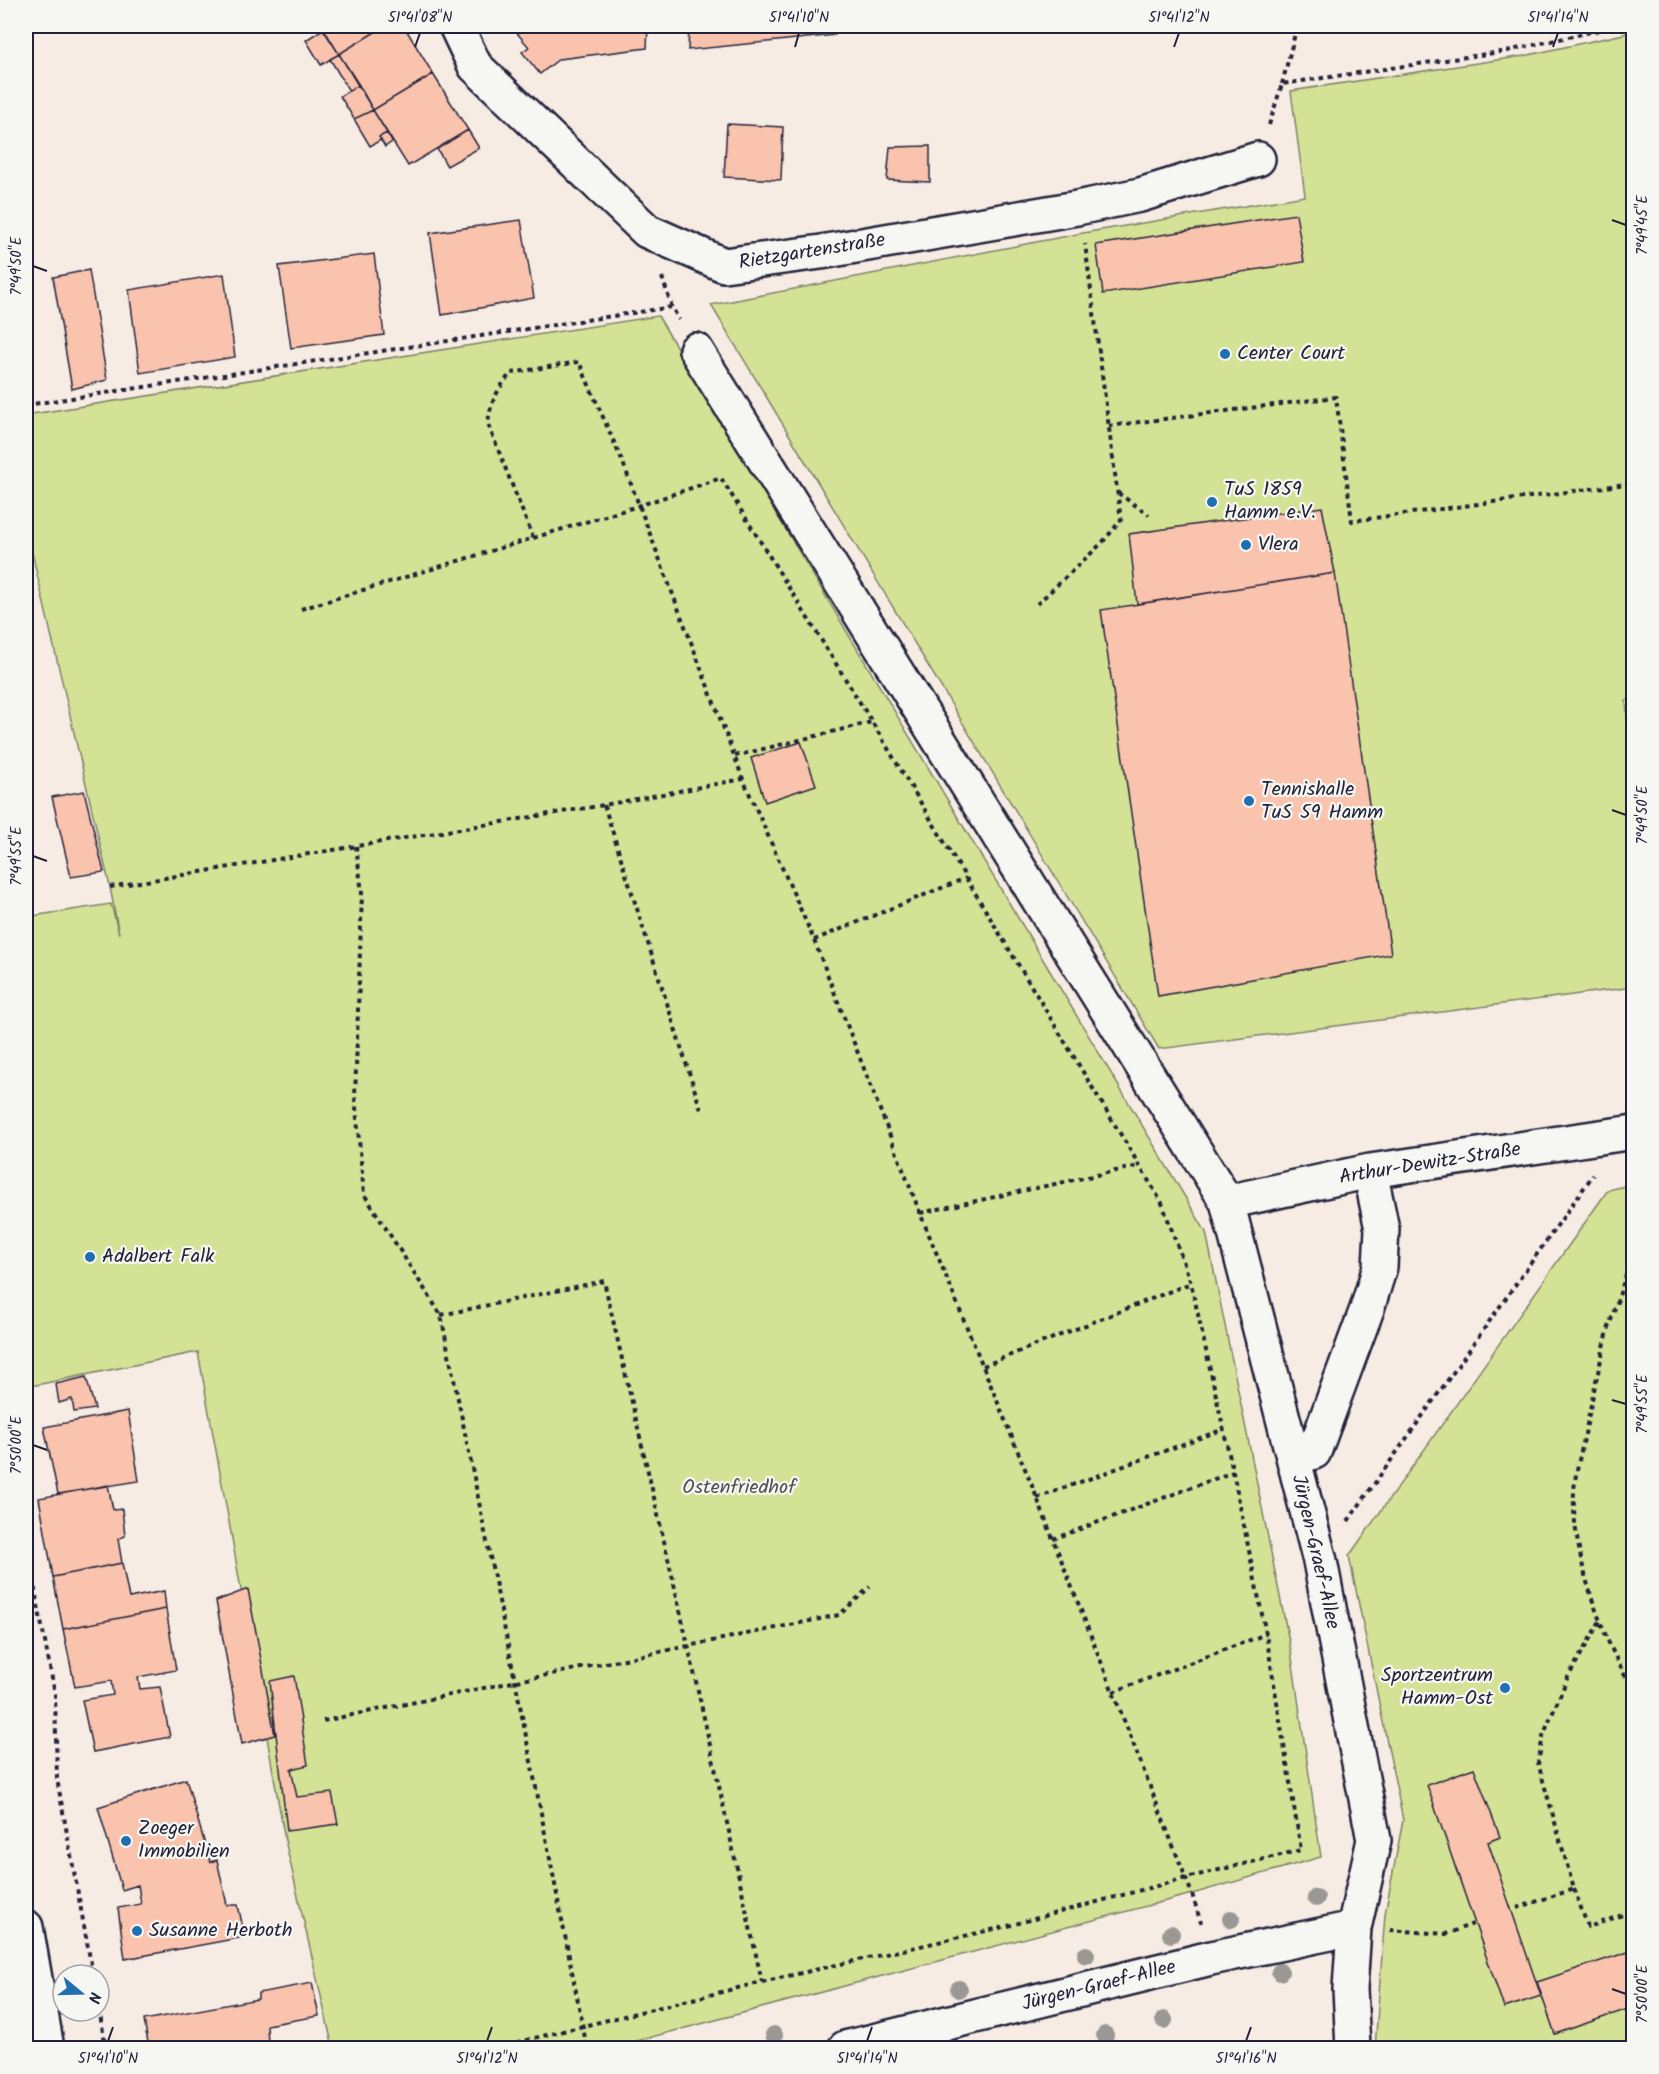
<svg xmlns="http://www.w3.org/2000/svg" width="1659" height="2074" viewBox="0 0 1659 2074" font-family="Kalam,sans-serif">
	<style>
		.built { fill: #f8e0d4 }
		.green { fill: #d4e295; stroke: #7b8268; stroke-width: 1.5 }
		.building { fill: #fac3ad; stroke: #22223b; stroke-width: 1.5 }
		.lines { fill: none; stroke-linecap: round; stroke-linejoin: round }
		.minor-casing { stroke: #22223b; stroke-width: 38 }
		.major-casing { stroke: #22223b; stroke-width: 38 }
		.path { stroke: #22223b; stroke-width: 4; stroke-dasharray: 4.5 4.5; stroke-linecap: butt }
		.minor { stroke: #f6f6f2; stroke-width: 33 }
		.major { stroke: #f6f6f2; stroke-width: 33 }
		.tree { fill: #9a9794 }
		.ticks { fill: none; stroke: #22223b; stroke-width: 2 }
		.poi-dot { fill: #1f6fb2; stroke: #f6f6f2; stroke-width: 2 }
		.labels { text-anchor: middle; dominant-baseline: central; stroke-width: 4.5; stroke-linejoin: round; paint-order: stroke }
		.street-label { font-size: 20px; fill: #22223b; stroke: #f6f6f2 }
		.poi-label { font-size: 20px; fill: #22223b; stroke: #f6f6f2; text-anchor: start }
		.park-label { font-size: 20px; fill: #4e5252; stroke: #f6f6f2 }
		.neatline { fill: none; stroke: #22223b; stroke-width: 2 }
		.ticks-label { font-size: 15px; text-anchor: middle; fill: #22223b }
	</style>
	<rect width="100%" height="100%" fill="#f7ece4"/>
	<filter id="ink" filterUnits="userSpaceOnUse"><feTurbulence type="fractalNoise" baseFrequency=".0167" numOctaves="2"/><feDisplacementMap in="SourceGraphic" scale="12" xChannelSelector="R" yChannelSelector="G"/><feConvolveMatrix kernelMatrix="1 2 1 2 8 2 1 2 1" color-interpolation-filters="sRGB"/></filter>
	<g filter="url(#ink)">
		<!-- built -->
		<path class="built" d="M1633,704V781L1623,707Z"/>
		<!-- green -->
		<path class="green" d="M1633,32L1634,698L1626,701L1634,814L1633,987L1159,1049L711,305L1083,233L1305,196L1291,91L1524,56Z
			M658,316L1206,1232L1291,1651L1321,1857L1192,1894L610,2048H333L285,1840L233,1544L198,1352L26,1387V917L111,904L119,934L110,887L26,527V415Z
			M1633,1184V2048H1375L1385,1914L1403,1820L1349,1556L1608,1190Z"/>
		<!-- building -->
		<path class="building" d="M322,26H385L339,54Z
			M385,26H404L433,74L373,110L339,54Z
			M511,26H648L647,48L559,59L540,74L522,52L529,47Z
			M689,26H835V35L688,50Z
			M323,29L339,54L321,65L306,40Z
			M339,54L359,85L349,91L330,59Z
			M433,74L468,130L408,166L373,110Z
			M359,85L373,110L354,119L340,96Z
			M373,110L387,133L379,137L381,140L370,146L354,119Z
			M727,124L783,127L781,180L724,177Z
			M468,130L479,148L447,166L437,149Z
			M387,133L392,142L385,147L379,137Z
			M930,146V182L887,180L890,147Z
			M1296,214L1304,262L1103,294L1096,245Z
			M521,220L534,298L442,315L430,233Z
			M374,254L384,335L291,348L279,266Z
			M89,270L107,380L72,389L53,277Z
			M224,274L235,357L140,373L129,290Z
			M1322,507L1335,573L1137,604L1129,534Z
			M1335,573L1391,954L1158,996L1101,610Z
			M801,742L816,785L765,802L751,758Z
			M84,791L104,872L71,877L52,797Z
			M86,1377L95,1409L74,1412L72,1399L59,1403L56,1384Z
			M128,1411L139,1481L58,1494L44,1427Z
			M108,1485L113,1510L122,1509L125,1536L118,1539L122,1563L53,1577L39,1498Z
			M122,1563L129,1598L164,1591L166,1609L63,1629L53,1577Z
			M248,1589L275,1735L242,1744L216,1601Z
			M166,1609L176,1670L138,1677L140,1689L160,1687L170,1737L93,1752L82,1700L113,1695L111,1681L75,1687L63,1629Z
			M294,1676L308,1765L291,1769L297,1797L332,1793L338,1824L287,1831L270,1681Z
			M1474,1768L1500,1837L1488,1842L1541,1996L1504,2008L1427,1785Z
			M186,1779L210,1862L217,1860L227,1905H238L245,1937L125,1959L118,1908L141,1904L138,1885L122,1890L98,1807Z
			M1634,1950V2007L1555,2034L1537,1982Z
			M312,1983L319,2016L267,2025L268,2045H276L277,2048H149L144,2020L258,1999V1993Z"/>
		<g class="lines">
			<defs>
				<path id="minor" d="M456,26L475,66L647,231L724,265L821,252L1077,208L1140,195L1258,159
					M696,350L1227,1202L1320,1561L1374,1840L1354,1928L1350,1989L1353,2048
					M1227,1202L1370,1171L1634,1132
					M1294,1459L1314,1452L1367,1309L1380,1267L1382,1229L1370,1171
					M845,2048L1211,1958L1354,1928"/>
				<path id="major" d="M26,1927L47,2048"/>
			</defs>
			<!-- minor casing -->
			<use href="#minor" class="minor-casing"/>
			<!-- major casing -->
			<use href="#major" class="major-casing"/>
			<!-- path -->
			<path class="path" d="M1282,84L1297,26
				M1269,125L1282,84L1507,51L1617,26
				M662,277L672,307L679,320
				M26,405L672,307
				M1109,426L1336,397L1352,521L1634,483
				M1118,493L1149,515
				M533,538L488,424C490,403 497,390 511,373L579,362L623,463L743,779L814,940L920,1213L1037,1498L1192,1894L1201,1923
				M1037,604L1102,543L1121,520L1085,244
				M301,609L638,506L721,478L872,722L1162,1203L1191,1283L1233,1472L1266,1634L1301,1850L1186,1878L1004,1927L762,1982L494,2048
				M735,756L872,722
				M604,805L702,1113
				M356,846L362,893L355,1097L364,1194L441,1315L515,1680L587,2048
				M110,887L604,805L743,779
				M814,940L966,878
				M26,975V974
				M920,1213L1139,1166
				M1634,1248C1627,1275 1617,1300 1609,1327C1600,1362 1592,1398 1585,1434C1581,1453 1575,1473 1574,1492C1571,1552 1602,1640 1634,1691
				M441,1315L604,1281L688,1645L762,1982
				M983,1366L1191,1283
				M1037,1498L1224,1429
				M1348,1521L1593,1175
				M1053,1539L1233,1472
				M26,1543L55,1694L57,1779L93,1975
				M1113,1692L1266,1634
				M323,1721L839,1615L870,1587
				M1574,1889L1588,1927L1634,1911
				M1517,1908L1574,1889L1538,1763L1543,1736L1567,1679L1600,1621
				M1390,1930L1446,1934L1473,1924
				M99,2009L106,2048"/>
			<!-- minor -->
			<use href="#minor" class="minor"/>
			<!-- major -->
			<use href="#major" class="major"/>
		</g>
		<!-- trees -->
		<g class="tree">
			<circle cx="1316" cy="1898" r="9"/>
			<circle cx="1231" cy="1919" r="9"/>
			<circle cx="1171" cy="1934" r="9"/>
			<circle cx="1086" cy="1955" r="9"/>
			<circle cx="1280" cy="1972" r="9"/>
			<circle cx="959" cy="1989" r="9"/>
			<circle cx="1164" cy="2020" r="9"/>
			<circle cx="774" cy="2035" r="9"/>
			<circle cx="1105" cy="2035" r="9"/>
		</g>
	</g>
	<!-- ticks -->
	<path class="ticks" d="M415,47L420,33M795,47L799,33M1174,47L1179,33M1553,47L1558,33M1612,220L1626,225M33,266L47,271M1612,810L1626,815M33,856L47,861M1612,1400L1626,1404M33,1445L47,1450M1612,1989L1626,1994M108,2041L113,2027M487,2041L492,2027M867,2041L872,2027M1246,2041L1251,2027"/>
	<!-- markers -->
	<g class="poi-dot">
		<circle cx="1225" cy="354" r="6"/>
		<circle cx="1212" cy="502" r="6"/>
		<circle cx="1246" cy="545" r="6"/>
		<circle cx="1249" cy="801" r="6"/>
		<circle cx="90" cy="1257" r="6"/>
		<circle cx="1505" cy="1688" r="6"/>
		<circle cx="126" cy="1841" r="6"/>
		<circle cx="137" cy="1931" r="6"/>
	</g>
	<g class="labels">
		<!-- street labels -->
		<g class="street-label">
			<text transform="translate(812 252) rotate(-9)">Rietzgartenstraße</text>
			<text transform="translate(1430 1164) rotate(-9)">Arthur-Dewitz-Straße</text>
			<text transform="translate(1315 1552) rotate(77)">Jürgen-Graef-Allee</text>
			<text transform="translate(1099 1986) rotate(-14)">Jürgen-Graef-Allee</text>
		</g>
		<!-- poi labels -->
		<g class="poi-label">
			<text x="1237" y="354">Center Court</text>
			<text x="1224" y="490">TuS 1859<tspan x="1224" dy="23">Hamm e.V.</tspan></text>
			<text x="1258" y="545">Vlera</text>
			<text x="1261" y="790">Tennishalle<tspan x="1261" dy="23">TuS 59 Hamm</tspan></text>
			<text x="102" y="1257">Adalbert Falk</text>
			<text x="1493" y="1676" text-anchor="end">Sportzentrum<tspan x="1493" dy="23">Hamm-Ost</tspan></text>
			<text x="138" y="1829">Zoeger<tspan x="138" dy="23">Immobilien</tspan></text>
			<text x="149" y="1931">Susanne Herboth</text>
		</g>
		<!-- park labels -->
		<g class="park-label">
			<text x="739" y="1488">Ostenfriedhof</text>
		</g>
	</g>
	<!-- margin -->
	<rect width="1659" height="2074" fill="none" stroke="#f6f6f2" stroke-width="66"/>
	<!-- north arrow -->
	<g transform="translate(81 1993) rotate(109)"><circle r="28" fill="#f6f6f2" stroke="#a1a1a9" stroke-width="1.5"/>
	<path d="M0-4.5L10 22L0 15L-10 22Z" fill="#1f6fb2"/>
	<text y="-9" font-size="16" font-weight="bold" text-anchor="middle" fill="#22223b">N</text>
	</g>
	<rect x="33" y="33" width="1593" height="2008" class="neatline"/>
	<g class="ticks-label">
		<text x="420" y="22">51°41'08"N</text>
		<text x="799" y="22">51°41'10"N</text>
		<text x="1179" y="22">51°41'12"N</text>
		<text x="1558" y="22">51°41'14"N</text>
		<text transform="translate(1642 225) rotate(-90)" y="5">7°49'45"E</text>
		<text transform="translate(16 266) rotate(-90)" y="5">7°49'50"E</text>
		<text transform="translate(1642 815) rotate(-90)" y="5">7°49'50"E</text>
		<text transform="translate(16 856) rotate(-90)" y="5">7°49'55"E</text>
		<text transform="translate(1642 1404) rotate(-90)" y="5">7°49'55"E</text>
		<text transform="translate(16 1445) rotate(-90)" y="5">7°50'00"E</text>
		<text transform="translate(1642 1994) rotate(-90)" y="5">7°50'00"E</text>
		<text x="108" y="2063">51°41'10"N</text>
		<text x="487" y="2063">51°41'12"N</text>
		<text x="867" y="2063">51°41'14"N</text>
		<text x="1246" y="2063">51°41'16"N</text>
	</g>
</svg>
